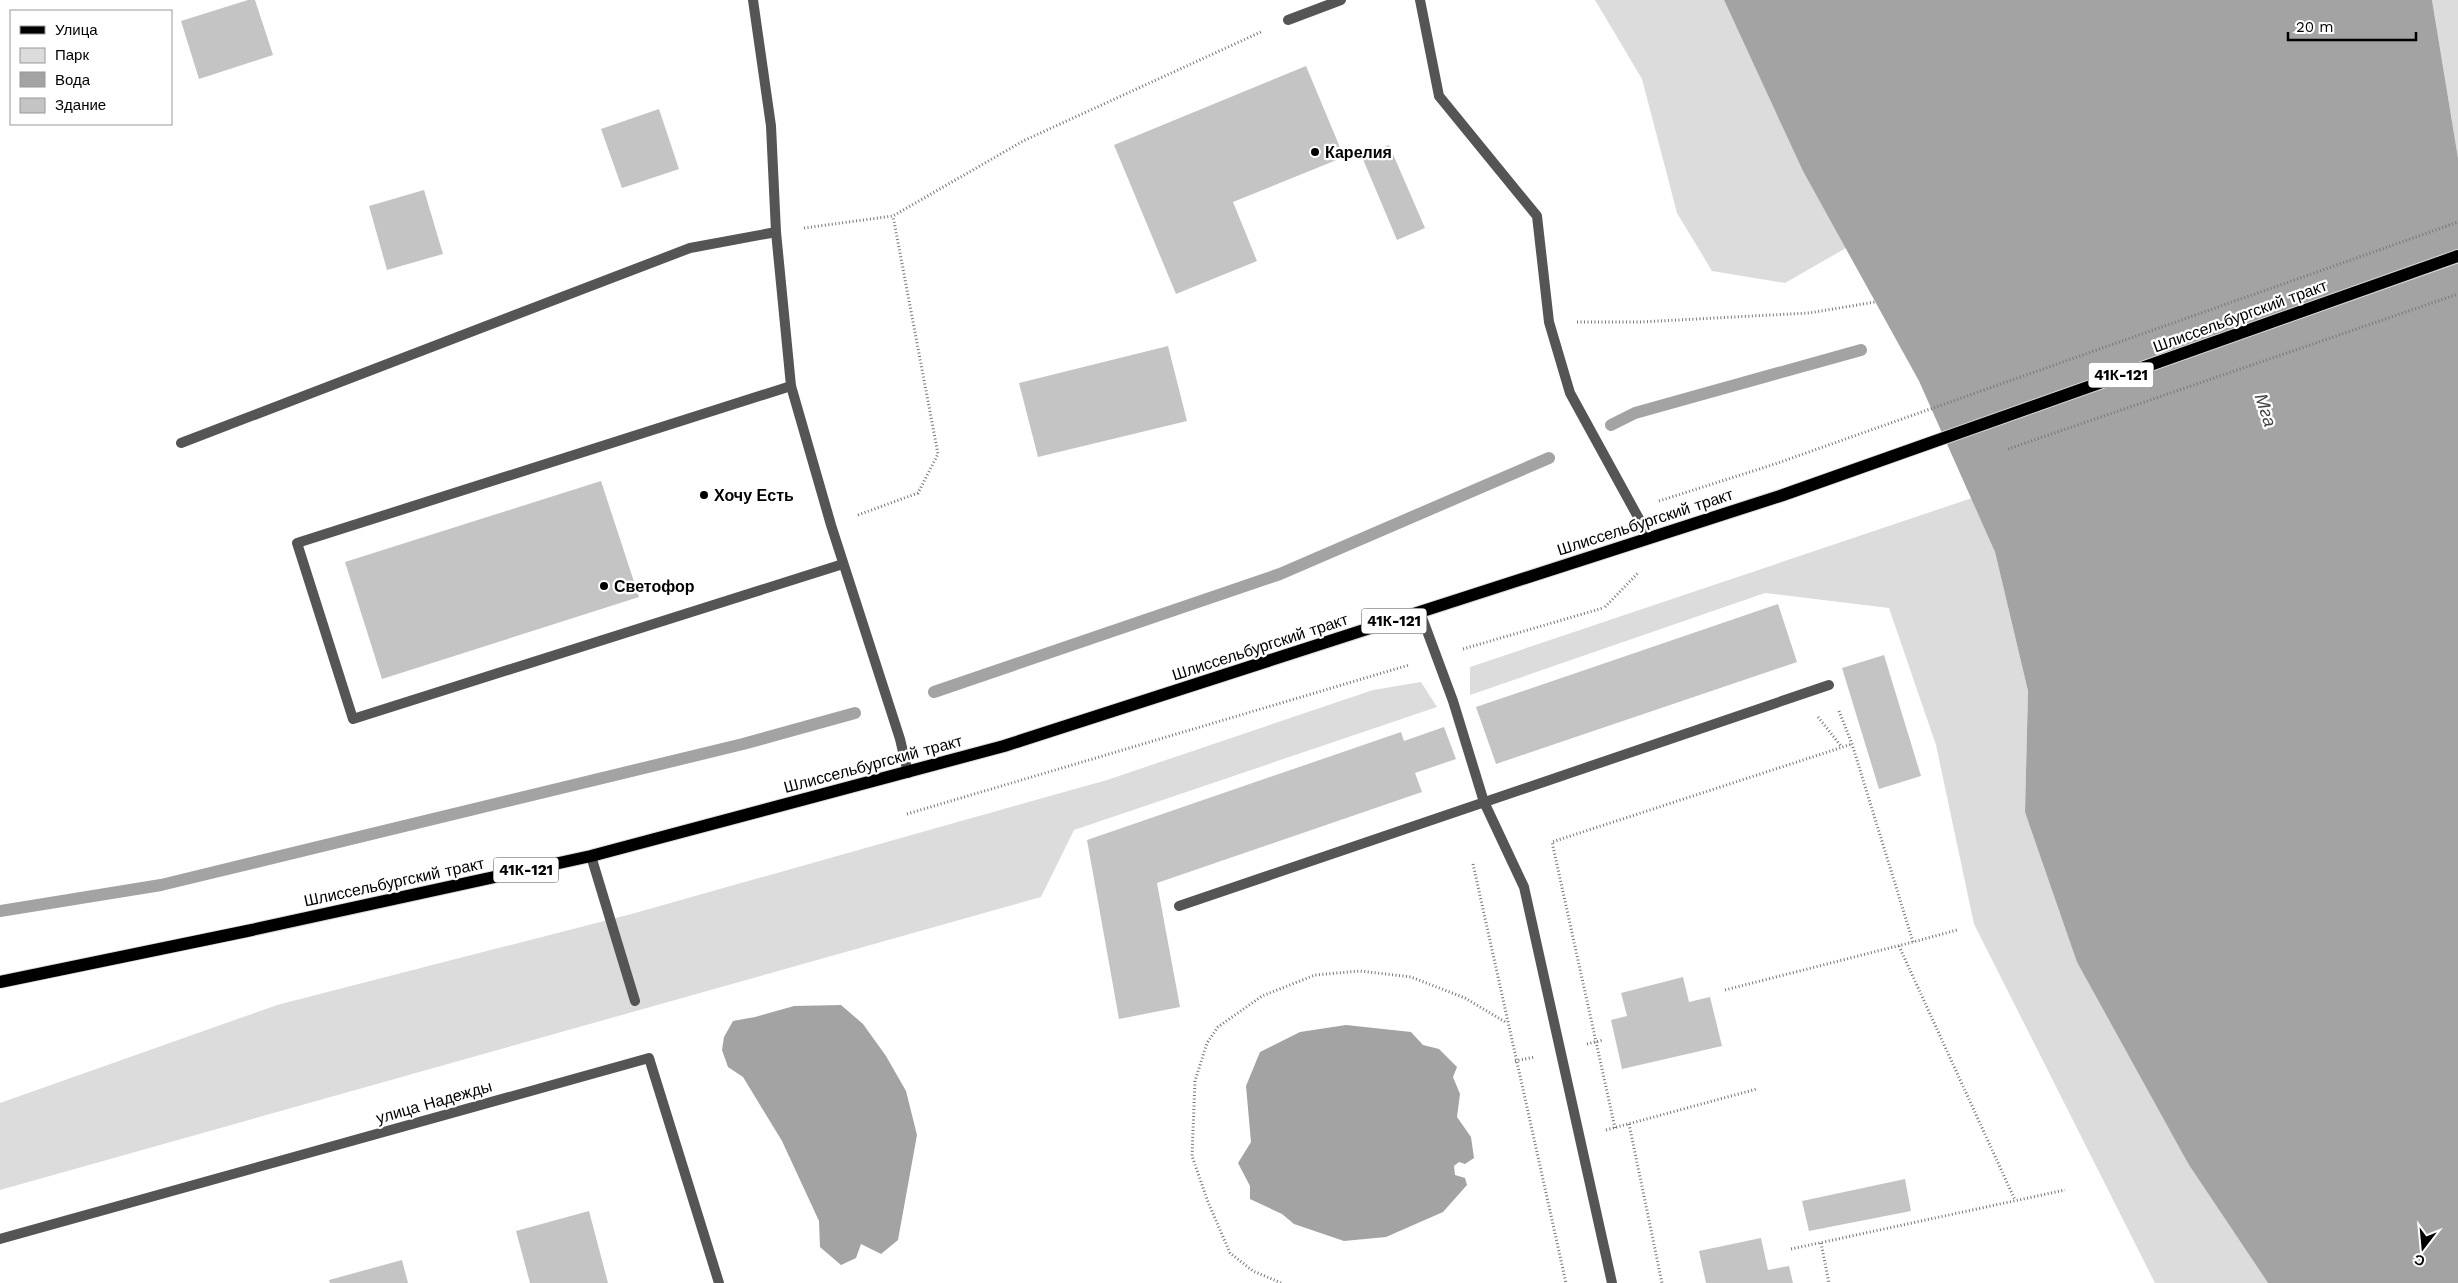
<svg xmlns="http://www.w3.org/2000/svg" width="2458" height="1283" viewBox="0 0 2458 1283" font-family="'Work Sans',sans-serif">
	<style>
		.green { fill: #dcdcdc }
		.water { fill: #a3a3a3 }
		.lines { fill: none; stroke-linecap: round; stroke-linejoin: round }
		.stream { stroke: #a3a3a3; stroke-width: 12 }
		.building { fill: #c4c4c4 }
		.primary-casing { stroke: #dbdbdb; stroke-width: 14 }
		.path { stroke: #777; stroke-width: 3; stroke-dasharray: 1 2.5; stroke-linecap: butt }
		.service { stroke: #555; stroke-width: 10 }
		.minor { stroke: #555; stroke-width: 10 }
		.primary { stroke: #000; stroke-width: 12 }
		.poi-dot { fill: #000; stroke: #fff; stroke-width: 2 }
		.labels { text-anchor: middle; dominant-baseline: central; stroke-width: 4.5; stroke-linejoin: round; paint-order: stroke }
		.shield { fill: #fff; stroke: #4c4c4c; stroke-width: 1 }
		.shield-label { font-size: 15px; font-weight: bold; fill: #000 }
		.poi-label { font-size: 16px; font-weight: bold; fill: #000; stroke: #fff; text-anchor: start }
		.street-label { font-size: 16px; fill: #000; stroke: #fff }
		.water-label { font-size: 18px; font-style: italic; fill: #444; stroke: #fff }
	</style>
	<rect width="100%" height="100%" fill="#fff"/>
	<!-- green -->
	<path class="green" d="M1595,0H1724L1803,170L1846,248L1785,283L1712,271L1677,213L1642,79Z
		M2432,0H2458V158Z
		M1972,498L1995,552L2028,691L2025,812L2189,1165L2268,1283H2155L1974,924L1936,745L1889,608L1765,593L1470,695V667Z
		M1421,682L1437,707L1074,830L1041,897L0,1190V1103L277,1005L635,913L961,821L1107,780L1373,690Z"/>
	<!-- water -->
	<path class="water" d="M1724,0H2432L2458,158V1283H2268L2189,1165L2077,962L2025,812L2028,691L1995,552L1919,381L1803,171Z
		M841,1005L863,1024L886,1056L906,1091L917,1135L898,1240L881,1254L861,1244L856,1258L841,1265L820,1247L819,1221L782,1141L743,1077L728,1067L722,1050L724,1037L733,1021L755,1017L794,1006Z
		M1346,1025L1411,1032L1423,1045L1439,1049L1457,1067L1453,1077L1460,1094L1457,1117L1471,1137L1474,1158L1465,1164L1459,1162L1454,1166L1455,1175L1465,1178L1467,1185L1443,1212L1386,1237L1344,1241L1294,1224L1282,1214L1250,1199V1186L1238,1163L1251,1142L1246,1086L1260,1052L1300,1032Z"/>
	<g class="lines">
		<!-- stream -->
		<path class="stream" d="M1611,425L1635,413L1861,350
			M934,692L1280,574L1549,458
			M0,911L161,885L743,744L855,713"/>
	</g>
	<!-- building -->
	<path class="building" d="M248,0H255L273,55L199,79L181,21Z
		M1306,66L1344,157L1233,202L1257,261L1176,294L1114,145Z
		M659,109L679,169L622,188L601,129Z
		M1389,145L1425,228L1397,240L1362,157Z
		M424,190L443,254L387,270L369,206Z
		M1168,346L1187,421L1038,457L1019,383Z
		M601,481L639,597L382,679L345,562Z
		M1778,604L1797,662L1496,764L1476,707Z
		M1884,655L1921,776L1879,789L1842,668Z
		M1444,727L1456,759L1415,773L1422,792L1157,883L1180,1007L1119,1019L1087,840L1401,732L1404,741Z
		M1683,977L1689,1002L1710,997L1722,1046L1622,1069L1611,1020L1627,1016L1621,993Z
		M1905,1179L1911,1211L1809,1231L1802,1201Z
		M589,1211L608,1283H530L516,1231Z
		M1761,1238L1768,1270L1789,1266L1793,1283H1706L1699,1251Z
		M402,1260L408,1283H330L329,1280Z"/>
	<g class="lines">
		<defs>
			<path id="primary" d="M0,982L247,931L591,856L1004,746L1783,495L2458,256"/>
		</defs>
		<!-- primary casing -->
		<use href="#primary" class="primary-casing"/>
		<!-- path -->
		<path class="path" d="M804,228L893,216L1023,141L1263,31
			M1577,322H1640L1809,313L1875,302
			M2008,449L2458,294
			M1659,501L1775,464L2458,222
			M858,515L918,493L938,454L893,216
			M1605,607L1638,573
			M1463,649L1603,608
			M1839,711L1852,744L1913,942L1957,930
			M1818,717L1841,746
			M907,814L1409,665
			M1473,864L1566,1283
			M1899,946L2015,1200
			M1725,990L1913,942
			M1587,1044L1603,1040
			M1515,1061L1535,1057
			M1629,1124L1662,1283
			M1615,1128L1552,842L1852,744
			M1606,1130L1757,1089
			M1821,1243L1829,1283
			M1791,1249L2065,1190
			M1281,1283L1253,1271L1230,1253L1208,1202L1192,1156L1195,1081L1207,1043L1218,1027L1262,996L1315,975L1360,971L1411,977L1465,998L1507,1023"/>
		<!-- service -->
		<path class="service" d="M1420,0L1439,96L1537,216L1549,322L1570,393L1649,537
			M1288,20L1341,0
			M791,386L297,543L353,719L843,564
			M181,443L690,248L776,232
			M1420,612L1453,701L1484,802L1524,887L1612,1283
			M591,856L635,1001
			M1179,906L1829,685
			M0,1239L649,1058L719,1283"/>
		<!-- minor -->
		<path class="minor" d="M753,0L771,126L776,232L791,386L831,525L900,739L908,773"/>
		<!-- primary -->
		<use href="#primary" class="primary"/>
	</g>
	<!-- markers -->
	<g class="poi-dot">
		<circle cx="1315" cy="152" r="5"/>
		<circle cx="704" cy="495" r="5"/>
		<circle cx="604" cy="586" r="5"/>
	</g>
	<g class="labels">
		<!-- shield labels -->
		<g class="shield">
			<rect x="2088.5" y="362.5" width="65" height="25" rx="4"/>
			<rect x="1361.5" y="608.5" width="65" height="25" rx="4"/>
			<rect x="493.5" y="857.5" width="65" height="25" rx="4"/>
		</g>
		<g class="shield-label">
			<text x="2121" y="375">41К-121</text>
			<text x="1394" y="621">41К-121</text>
			<text x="526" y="870">41К-121</text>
		</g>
		<!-- poi labels -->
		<g class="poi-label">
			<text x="1325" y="152">Карелия</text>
			<text x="714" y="495">Хочу Есть</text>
			<text x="614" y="586">Светофор</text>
		</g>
		<!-- street labels -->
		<g class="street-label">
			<text transform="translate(2240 316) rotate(-20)">Шлиссельбургский тракт</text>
			<text transform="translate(1645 522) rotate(-18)">Шлиссельбургский тракт</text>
			<text transform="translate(1260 647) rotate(-18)">Шлиссельбургский тракт</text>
			<text transform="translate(873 764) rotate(-15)">Шлиссельбургский тракт</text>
			<text transform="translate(394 882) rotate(-12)">Шлиссельбургский тракт</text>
			<text transform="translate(434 1102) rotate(-16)">улица Надежды</text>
		</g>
		<!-- water labels -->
		<g class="water-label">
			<text transform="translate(2266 410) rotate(72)">Мга</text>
		</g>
	</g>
	<!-- legend -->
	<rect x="10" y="10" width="162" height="115" fill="#ffffff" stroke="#999999"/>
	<rect x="20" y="26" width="25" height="8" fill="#000000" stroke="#999999"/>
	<text x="55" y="35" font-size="15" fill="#000000">Улица</text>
	<rect x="20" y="48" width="25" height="15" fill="#dcdcdc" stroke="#999999"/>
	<text x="55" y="60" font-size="15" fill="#000000">Парк</text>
	<rect x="20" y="72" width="25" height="15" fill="#a3a3a3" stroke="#999999"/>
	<text x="55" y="85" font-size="15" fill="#000000">Вода</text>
	<rect x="20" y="98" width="25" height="15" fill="#c4c4c4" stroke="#999999"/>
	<text x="55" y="110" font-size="15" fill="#000000">Здание</text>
	<!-- north arrow -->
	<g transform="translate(2423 1248) rotate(196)" stroke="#ffffff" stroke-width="4" paint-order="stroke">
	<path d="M0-4L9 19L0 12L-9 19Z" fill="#000000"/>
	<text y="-8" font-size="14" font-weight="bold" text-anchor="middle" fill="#000000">С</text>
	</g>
	<!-- scale -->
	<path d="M2288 32v8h128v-8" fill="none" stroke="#000000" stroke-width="2.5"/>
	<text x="2296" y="32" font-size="15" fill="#000000" stroke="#ffffff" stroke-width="4" paint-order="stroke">20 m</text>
</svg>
